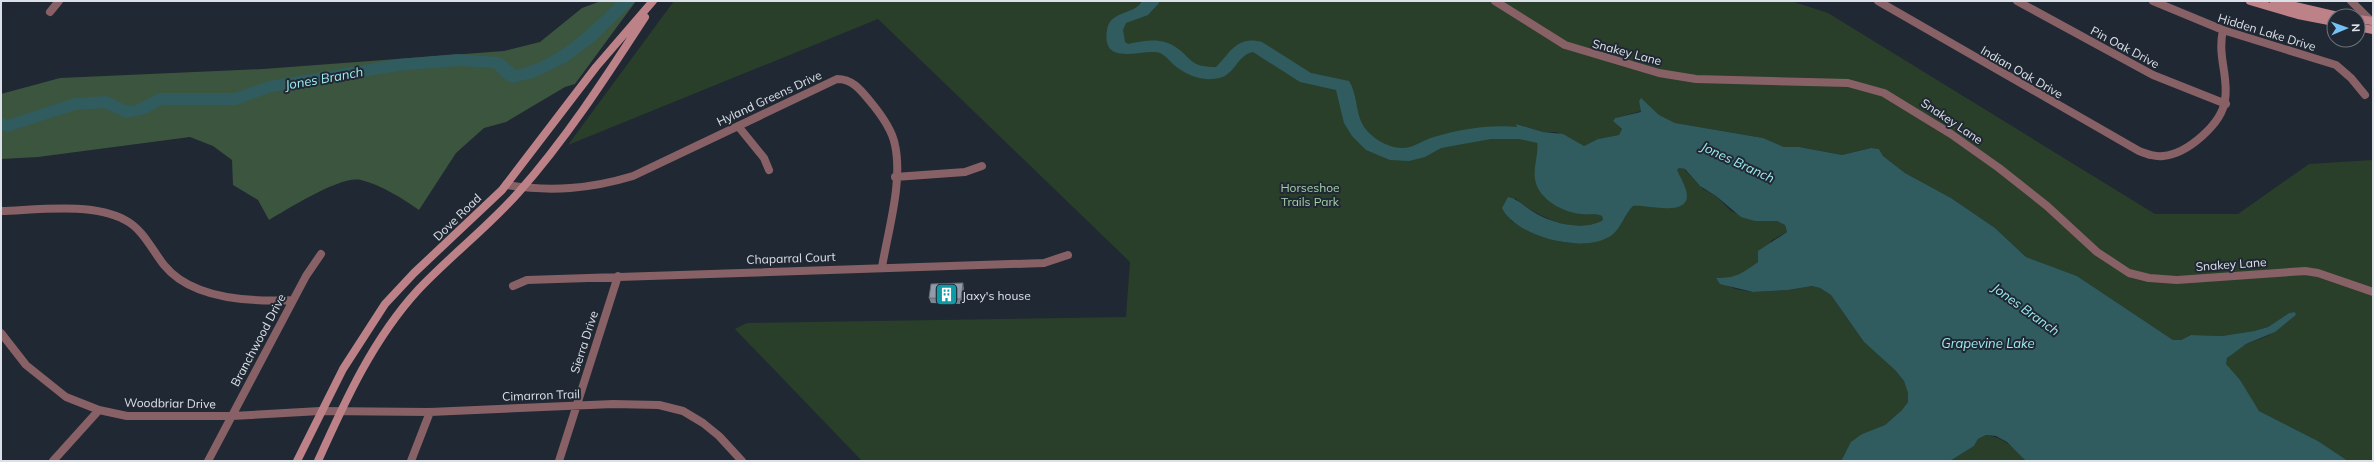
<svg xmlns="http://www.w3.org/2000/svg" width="2374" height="462" viewBox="0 0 2374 462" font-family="Mulish,sans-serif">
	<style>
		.green { fill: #293f2a }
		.forest { fill: #3c553e }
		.water { fill: #305c5f }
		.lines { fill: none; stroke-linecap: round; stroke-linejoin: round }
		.river { fill: #305c5f; fill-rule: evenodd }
		.street { stroke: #876165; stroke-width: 8 }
		.secondary { stroke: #bd8288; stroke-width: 8 }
		.wall { fill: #7e8592 }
		.shaded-wall { fill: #666c77 }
		.building { fill: #929baa; stroke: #666c77 }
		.labels { text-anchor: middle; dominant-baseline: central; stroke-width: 4; stroke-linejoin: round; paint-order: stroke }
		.street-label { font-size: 12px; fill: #dce1e9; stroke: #202833 }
		.park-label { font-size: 12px; fill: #a3d2a6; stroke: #202833 }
		.poi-label { font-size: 12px; fill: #dce1e9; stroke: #202833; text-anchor: start }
		.water-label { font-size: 13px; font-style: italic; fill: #9dedf2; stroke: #202833 }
	</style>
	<rect width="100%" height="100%" fill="#202833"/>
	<!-- green -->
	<path class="green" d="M674,1H1791L1828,13L2155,214H2238L2309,164L2373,160V461H2348L2318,441L2259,411L2225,364C2230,344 2260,342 2274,332C2281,327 2289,321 2296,315L2295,312L2289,313L2268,327L2254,331L2222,336L2191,335L2181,340H2173L2077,276L2026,257L1995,228L1951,198L1905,173L1883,156L1879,149L1871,148L1842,155L1799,147H1784L1763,138L1675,123L1659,115L1641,99L1639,101L1641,111L1615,118L1613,121L1622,129L1620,135L1598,139L1584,146L1556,132H1543L1517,124L1520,137L1537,142L1543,195C1554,205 1565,211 1580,213C1588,215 1595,213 1602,216L1603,220C1577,236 1535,216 1515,198L1511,221C1542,240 1586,256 1617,228C1623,223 1627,212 1633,206L1643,204L1654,207L1679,176L1677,170L1679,168L1684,169L1703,189L1716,196L1731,211L1755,221H1777L1785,225L1787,232L1772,240L1758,262L1745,273L1732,278L1716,279L1735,289L1753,292L1788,290L1812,286L1820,288L1831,295L1864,342L1895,370L1904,381L1908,393V402L1902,410L1885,425L1862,434L1845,453L1841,461H862L735,329L747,323L1126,317L1130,262L878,19L568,145Z
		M1986,435C2003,437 2015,448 2026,461H1950L1974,446L1978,439Z"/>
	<!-- forest -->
	<path class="forest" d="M601,1H636L575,84L565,87L506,122L484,128L456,153L419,210C402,198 381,185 361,180C341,175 288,209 269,220L258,200L233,185L232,160L213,146L190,137L38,157L1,159V94L60,78L263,69L504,51L540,42L582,8Z"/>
	<!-- water -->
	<path class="water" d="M1641,98L1659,115L1675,123L1763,138L1784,147H1799L1842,155L1871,148L1879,149L1883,156L1905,173L1951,198L1995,228L2026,257L2077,276L2173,340H2181L2191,335L2222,336L2254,331L2268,327L2289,313L2295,312L2296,315L2275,332L2246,344L2227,358L2226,364L2240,380L2259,411L2318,441L2348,461H2026L2007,442L1996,436L1986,435L1978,439L1974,446L1950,461H1841L1851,442L1862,434L1885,425L1902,410L1908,402V393L1904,381L1895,370L1864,342L1831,295L1820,288L1812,286L1788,290L1753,292L1720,284L1716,278C1737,278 1741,274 1758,262V251L1787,232L1785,225L1777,221H1755L1741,217L1716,196L1700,186L1685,169L1679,168L1677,170C1680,177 1684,183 1686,190C1694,219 1646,204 1633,206C1625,214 1621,228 1612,235C1585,255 1516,237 1502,208L1508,197C1518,199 1524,206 1532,211C1550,223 1584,232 1603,220L1602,216C1595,213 1589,215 1581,214C1562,212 1538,199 1535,179C1533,167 1539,154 1537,142L1520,137L1516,124L1543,132L1563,134L1584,146L1598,139L1619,135L1622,129L1613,121L1615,118L1641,112L1639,101Z"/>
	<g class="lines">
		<!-- river -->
		<path class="river" d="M618,1H636L595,41L567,62L536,77L513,83L507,81L493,68L458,66L398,71L272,92L236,105H162L146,114L126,118L104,108L76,110L7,132L1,130V118L7,120L75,98L107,96L128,106L136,105L159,93H235L269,81L398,59L458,54L497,57L503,59L516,70C558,61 588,29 618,1Z
			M1142,1H1158L1159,3L1148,15L1126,23L1123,30L1125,42L1128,44C1142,41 1160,37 1174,46C1193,58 1188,67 1216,67C1230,53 1237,35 1262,42L1311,73L1349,81C1358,95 1355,114 1364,127C1372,138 1386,147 1400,148C1414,149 1422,140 1434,137C1471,126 1512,121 1548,134L1551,138L1548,142L1542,144L1519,139H1491L1441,148L1425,157L1409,161L1390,160L1366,150L1352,136L1344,123L1336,90L1300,82L1253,52C1237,55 1235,75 1219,78C1202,82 1186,75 1174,65C1170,61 1165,55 1160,53C1144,47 1101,69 1107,30C1110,10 1135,15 1142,1Z"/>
		<!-- street -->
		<path class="street" d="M1495,1L1565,45L1659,73L1696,79L1848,83L1884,93L1951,134L1999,168L2047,206L2097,252L2129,273L2149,278L2177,280L2305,271L2318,273L2373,292
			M1878,1L2139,151C2147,154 2154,157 2163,156C2187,154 2222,124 2225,100C2229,76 2217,57 2223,30
			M2017,1L2153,75L2226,104
			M2153,1L2223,30L2336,65L2351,78L2365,95
			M2351,1L2373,23
			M50,12L59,1
			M738,126L764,158L769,170
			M895,177L965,172L982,166
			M506,185C551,192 590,189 633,176L837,79C852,79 860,89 869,100C880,113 892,129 895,145C903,182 888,231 882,267
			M1,211C36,210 93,202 125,220C143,229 152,250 164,265C192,300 253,302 293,300
			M513,286L527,280L1044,263L1068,255
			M1,333L26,365L66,397L99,410L127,416H232L320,411L430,412L613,404L659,405L683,411L703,423L719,436L742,461
			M53,461L99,410
			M208,461L306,276L321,254
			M411,461L430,412
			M559,461L618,276"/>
		<!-- secondary -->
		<path class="secondary" d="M2250,1L2298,15L2334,22
			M2274,1L2338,16
			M2358,19L2373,21
			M2358,27L2373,30
			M297,461L343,369L385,304L414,273L502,190L596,67L653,1
			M318,461C345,401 373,339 418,290C450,256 487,228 518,193C566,139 606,77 645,17"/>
	</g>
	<!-- wall -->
	<path class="wall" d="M964,288L962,304L931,303L929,298Z"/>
	<!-- shaded-wall -->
	<path class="shaded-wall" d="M963,283L964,288L962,304L961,299Z"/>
	<!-- building -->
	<path class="building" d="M963,283L961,299L929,298L931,284Z"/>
	<!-- icons -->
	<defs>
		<symbol id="building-square" viewBox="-11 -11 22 22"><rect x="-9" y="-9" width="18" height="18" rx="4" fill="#0f9aa8" stroke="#202833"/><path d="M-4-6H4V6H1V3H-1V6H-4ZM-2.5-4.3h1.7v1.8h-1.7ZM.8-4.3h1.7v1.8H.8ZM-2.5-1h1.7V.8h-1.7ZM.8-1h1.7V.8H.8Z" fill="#fff"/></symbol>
	</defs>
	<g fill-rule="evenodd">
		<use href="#building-square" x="934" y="282" width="25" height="25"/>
	</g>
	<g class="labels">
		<!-- street labels -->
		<g class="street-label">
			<text transform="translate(2267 32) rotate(17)">Hidden Lake Drive</text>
			<text transform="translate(2125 47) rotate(28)">Pin Oak Drive</text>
			<text transform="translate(1627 52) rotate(15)">Snakey Lane</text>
			<text transform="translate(2022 72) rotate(30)">Indian Oak Drive</text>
			<text transform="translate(769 98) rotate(-25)">Hyland Greens Drive</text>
			<text transform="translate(1952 121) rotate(34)">Snakey Lane</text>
			<text transform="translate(457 217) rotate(-44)">Dove Road</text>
			<text transform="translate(791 258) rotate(-2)">Chaparral Court</text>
			<text transform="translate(2231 264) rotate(-4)">Snakey Lane</text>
			<text transform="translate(258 340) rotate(-62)">Branchwood Drive</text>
			<text transform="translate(584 342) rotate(-72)">Sierra Drive</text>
			<text transform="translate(541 395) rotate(-2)">Cimarron Trail</text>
			<text transform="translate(170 403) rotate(1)">Woodbriar Drive</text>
		</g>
		<!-- park labels -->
		<g class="park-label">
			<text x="1310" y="187">Horseshoe<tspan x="1310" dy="14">Trails Park</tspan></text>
		</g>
		<!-- poi labels -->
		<g class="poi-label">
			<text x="962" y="295">Jaxy's house</text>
		</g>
		<!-- water labels -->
		<g class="water-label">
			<text transform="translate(324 78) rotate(-10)">Jones Branch</text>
			<text transform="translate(1738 162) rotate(25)">Jones Branch</text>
			<text transform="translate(2026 309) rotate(36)">Jones Branch</text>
			<text x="1988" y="343">Grapevine Lake</text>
		</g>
	</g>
	<!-- border -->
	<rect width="2374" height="462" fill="none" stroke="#dce1e9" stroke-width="4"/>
	<!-- north arrow -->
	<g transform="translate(2346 28) rotate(88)"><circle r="19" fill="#202833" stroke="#6b727c"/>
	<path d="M0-3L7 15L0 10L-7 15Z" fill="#73c1f5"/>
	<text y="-6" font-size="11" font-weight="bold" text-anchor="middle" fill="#dce1e9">N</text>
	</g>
</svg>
